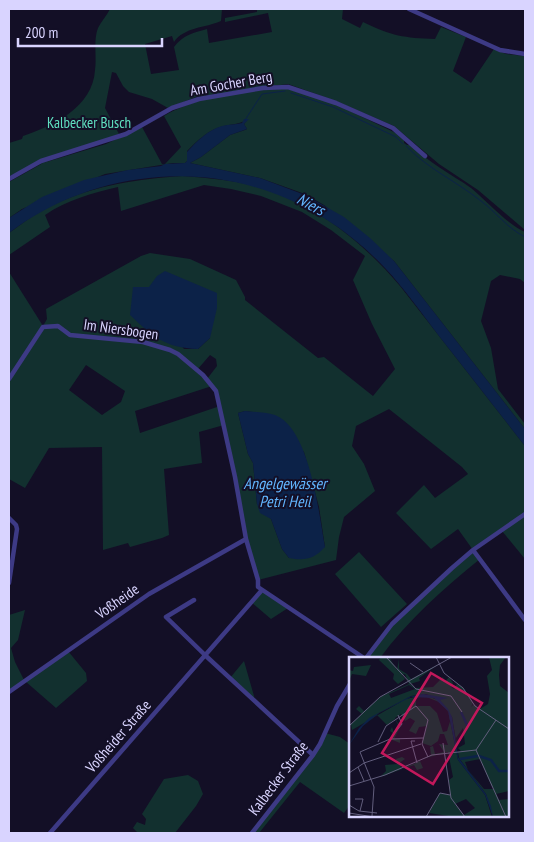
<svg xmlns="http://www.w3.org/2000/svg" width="534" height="842" viewBox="0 0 534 842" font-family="'PT Sans Narrow',sans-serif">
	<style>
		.green { fill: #12302f; fill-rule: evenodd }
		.water { fill: #0c2248 }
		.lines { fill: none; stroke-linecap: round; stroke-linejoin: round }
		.stream { stroke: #0c2248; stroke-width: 1 }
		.minor { stroke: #3d3a85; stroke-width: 4.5 }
		.labels { text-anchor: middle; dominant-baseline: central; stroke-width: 4; stroke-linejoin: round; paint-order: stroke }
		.street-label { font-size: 15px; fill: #d9d4ff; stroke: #130f26 }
		.park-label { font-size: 15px; fill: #5fe0c0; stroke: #130f26 }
		.water-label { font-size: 16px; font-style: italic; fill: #62b6ff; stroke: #130f26 }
		.inset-river { fill: none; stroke: #0c2248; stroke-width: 2.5 }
		.inset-road { fill: none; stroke: #625e7d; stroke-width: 1 }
		.view { fill: #c2185b; fill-opacity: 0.15; stroke: #c2185b; stroke-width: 2.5 }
		.inset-edge { fill: none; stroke: #d9d4ff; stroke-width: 2.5 }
	</style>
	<rect width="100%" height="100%" fill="#130f26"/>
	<!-- green -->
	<path class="green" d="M110,9H222L221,21C205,28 184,27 174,42L172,36L145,44L151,74L179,70L174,47C183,35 193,33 207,29L209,43L272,32L268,13L225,22V18L257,12V9H343L342,19L360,28L363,22C392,36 404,38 435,39L441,27L466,37L453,71L471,83L494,49L506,54L525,56V230L478,190L439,164L394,126L336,101L288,84L196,97L168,108L152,99L129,92L123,86L116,73L112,72L105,108L119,134L9,176V143L22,139L23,136C53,126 93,107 95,70C97,57 93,41 98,28C101,22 107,15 110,9Z
		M285,88L335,104L398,134L404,138V143L407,145H411C429,163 451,174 471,188C487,201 508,225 525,232V283L520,279L500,275L491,281L481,321L491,348L498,389L525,424V429L394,261L324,205L305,194L260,178L190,163L201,157L230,135L245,130L247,129L244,124L248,119C240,124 233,124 224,126C209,129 197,141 187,151V161L185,163H173L105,174L22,209L9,218V182L43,163L106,144L142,127L162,164H165L181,147L164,116C196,96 247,91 285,88Z
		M183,176C207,178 234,180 258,187C314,203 362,241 400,286L525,446V559L502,531L473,550L480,559C443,589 408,620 380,658H366L383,634L473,550L458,529L431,549L396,513L424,485L435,498L468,474L462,467L389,409L356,426L352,446L364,464L375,491L344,517L339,537L336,560L258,580L246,539L224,425L199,432L202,463L164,469L169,535L162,538L130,547L128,543L103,550L102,447L49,448L25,488L9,479V272L43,326L47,319L46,309L141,256L150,253L190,259L236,280L245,297V300L318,358L324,357L373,396L395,369L372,324L353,280L365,256L331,230L302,212L261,196L231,189L204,185L121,211L118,187C93,193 66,200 45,215L50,227L9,255V233C23,223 38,211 55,204C96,185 138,179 183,176ZM133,287H149L210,338L198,349H184ZM210,355L216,359L217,366L207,379L197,370ZM86,365L125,391L121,402L102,415L69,390ZM212,386L220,406L140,433L135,411ZM245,411L267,414L304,452L319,507L325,547L289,558L282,549L271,519L257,504L253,463L248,454L238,413Z
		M359,552L407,604L381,627L335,574Z
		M262,590L288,608L271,619L251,602Z
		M25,610L18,640L11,648L15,662L24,680L68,651L86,673L87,681L56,708L25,681L9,692V615Z
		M244,661L256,703L230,678Z
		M325,733L340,737L350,744V805L344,813L300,782L259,833H252L299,773Z
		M188,775L198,781L203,794L196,806L175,833H138L133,828L137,822L145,825L146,819L142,814L164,779Z"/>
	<!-- water -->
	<path class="water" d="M244,119H249L244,124L247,129L230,135L201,157L190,163L260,178L305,195L344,217L370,238L394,261L525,429V446C497,410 468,373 439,336C422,314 405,289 385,268C325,205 246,171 159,177C105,181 52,200 9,233V218L42,197L84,180L128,170L161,166L165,164L185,163L187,161V152C197,141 208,130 222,126C229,124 235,125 242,123Z
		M165,271L217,293V308L210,338L198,349C165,348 152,336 130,315L133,287H149L157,276Z
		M245,411C254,412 266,412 275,415C310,428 319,515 325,547C314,559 305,561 289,558L282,549L271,519L260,513L257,504L253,463L248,454L238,413Z"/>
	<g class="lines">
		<!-- stream -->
		<path class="stream" d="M291,93L333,107L396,137L403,144
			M245,120L262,94L285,91
			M406,146C428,169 456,181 481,201C497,213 507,228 525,237"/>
		<!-- minor -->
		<path class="minor" d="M409,9L500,50L525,54
			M9,179L41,161L126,134L172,108L199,99L263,88L288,87L336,103L393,128L425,156
			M9,379L43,327L58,326L70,335L143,342L170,350L178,354L203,375L216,391L235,477L246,539L258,580V587L364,658
			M9,518L16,525L17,529L9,583
			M473,550L525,620
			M194,600L166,617L206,656L313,755
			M366,658L392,624L452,568L473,550L525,514
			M9,692L149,594L246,539
			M50,833L262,590
			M252,833L313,755L320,744L337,706L350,684"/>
	</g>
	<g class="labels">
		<!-- street labels -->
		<g class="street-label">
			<text transform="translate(231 83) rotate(-10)">Am Gocher Berg</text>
			<text transform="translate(121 329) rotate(8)">Im Niersbogen</text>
			<text transform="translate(117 601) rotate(-35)">Voßheide</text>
			<text transform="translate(118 736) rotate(-49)">Voßheider Straße</text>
			<text transform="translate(278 778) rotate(-53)">Kalbecker Straße</text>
		</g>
		<!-- park labels -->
		<g class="park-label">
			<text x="89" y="122">Kalbecker Busch</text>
		</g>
		<!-- water labels -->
		<g class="water-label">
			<text transform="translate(311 204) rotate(28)">Niers</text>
			<text x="285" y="483">Angelgewässer<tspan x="285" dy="18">Petri Heil</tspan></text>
		</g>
	</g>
	<!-- overview -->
	<g transform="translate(349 657)">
		<rect width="160" height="160" fill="#130f26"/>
		<path d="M32,0H40L48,13L50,2V12L58,17L62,22L90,7L70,21L71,24L61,27L66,31L84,30L94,20L96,25L100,20L104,26L102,30L105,32L108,27L114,30L124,46L122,50L125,47L131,52L139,47L141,37L138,19L143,13L140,0H157L151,8L150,18L151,29L160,36V134L147,137L150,143L160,142V160H144L137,137L110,101L103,60L90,42L77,37L62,39L3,73L2,67L13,57L7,52L10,49L15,54L33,39L60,27L56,17L53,18L56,22L49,27L44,22L45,17L30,3ZM60,28L66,32L42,41L40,37ZM114,71L116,87L109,91L112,94L109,95L107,81ZM131,102L142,128L145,132H135L119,113L116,105ZM22,8L17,19L3,17L0,24V13L4,14L5,10ZM75,38L89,43L99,54L109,103L136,138L143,160H106L80,156L91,136L101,138L100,123L104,120L99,95L73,102L82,98L81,90L84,89L86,97L95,95L90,87L99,88L95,77H91L89,84L82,89L73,86L78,69L70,70L67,77L63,75L60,74L66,64L61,61L56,64L52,57L46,61L51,70L45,82H51V86L41,82L45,77L41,74L43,70L45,76L50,70L46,62L38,68L28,58L13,70L30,56L57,42ZM75,39L90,45L98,53L102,61L98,74L94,75L88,56L81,49H67V41ZM117,142L126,151L115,158L106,147ZM53,100L56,102L50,106L53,112L71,104L74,111L68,113L65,108L31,120L37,114L36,108L48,107L47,102Z" fill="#12302f" fill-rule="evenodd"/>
		<path d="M74,37L99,41L91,43L99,52L103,60L109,100L137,137L142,149L144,160L136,138L109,103L99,54L85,41L62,40L30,56L14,69L0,88L10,71L20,61L60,40Z" fill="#0c2248"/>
		<path class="inset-river" d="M112,55L119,70M130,99L142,103L150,114H160M111,102L129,99"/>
		<path class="inset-road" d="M37,0L67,32L102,39L113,55M87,0L95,16L114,31L126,49L160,72M61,6L74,15M0,69L31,40L103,0M41,82L53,67L49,58M66,84H62L68,106M29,85L37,69L67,49L79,63L73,87L79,100M94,86L102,141L116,160M127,93L157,160M127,93L147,63M9,110L15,124M0,116L15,106L72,87M0,129L36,118L83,98L127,93M6,142H14L11,154M0,148L10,154L28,156M0,156L25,160M23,159L25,130L11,95L41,82L74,81M77,160L91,136L101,138"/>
		<path class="view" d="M82,16L133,46L84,127L33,96Z"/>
		<rect width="160" height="160" class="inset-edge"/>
	</g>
	<!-- border -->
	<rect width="534" height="842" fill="none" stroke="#d9d4ff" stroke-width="20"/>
	<!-- scale -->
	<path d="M18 38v8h144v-8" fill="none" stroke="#d9d4ff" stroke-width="2.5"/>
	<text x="25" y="38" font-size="15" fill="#d9d4ff" stroke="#130f26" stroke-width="4" paint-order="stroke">200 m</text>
</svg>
